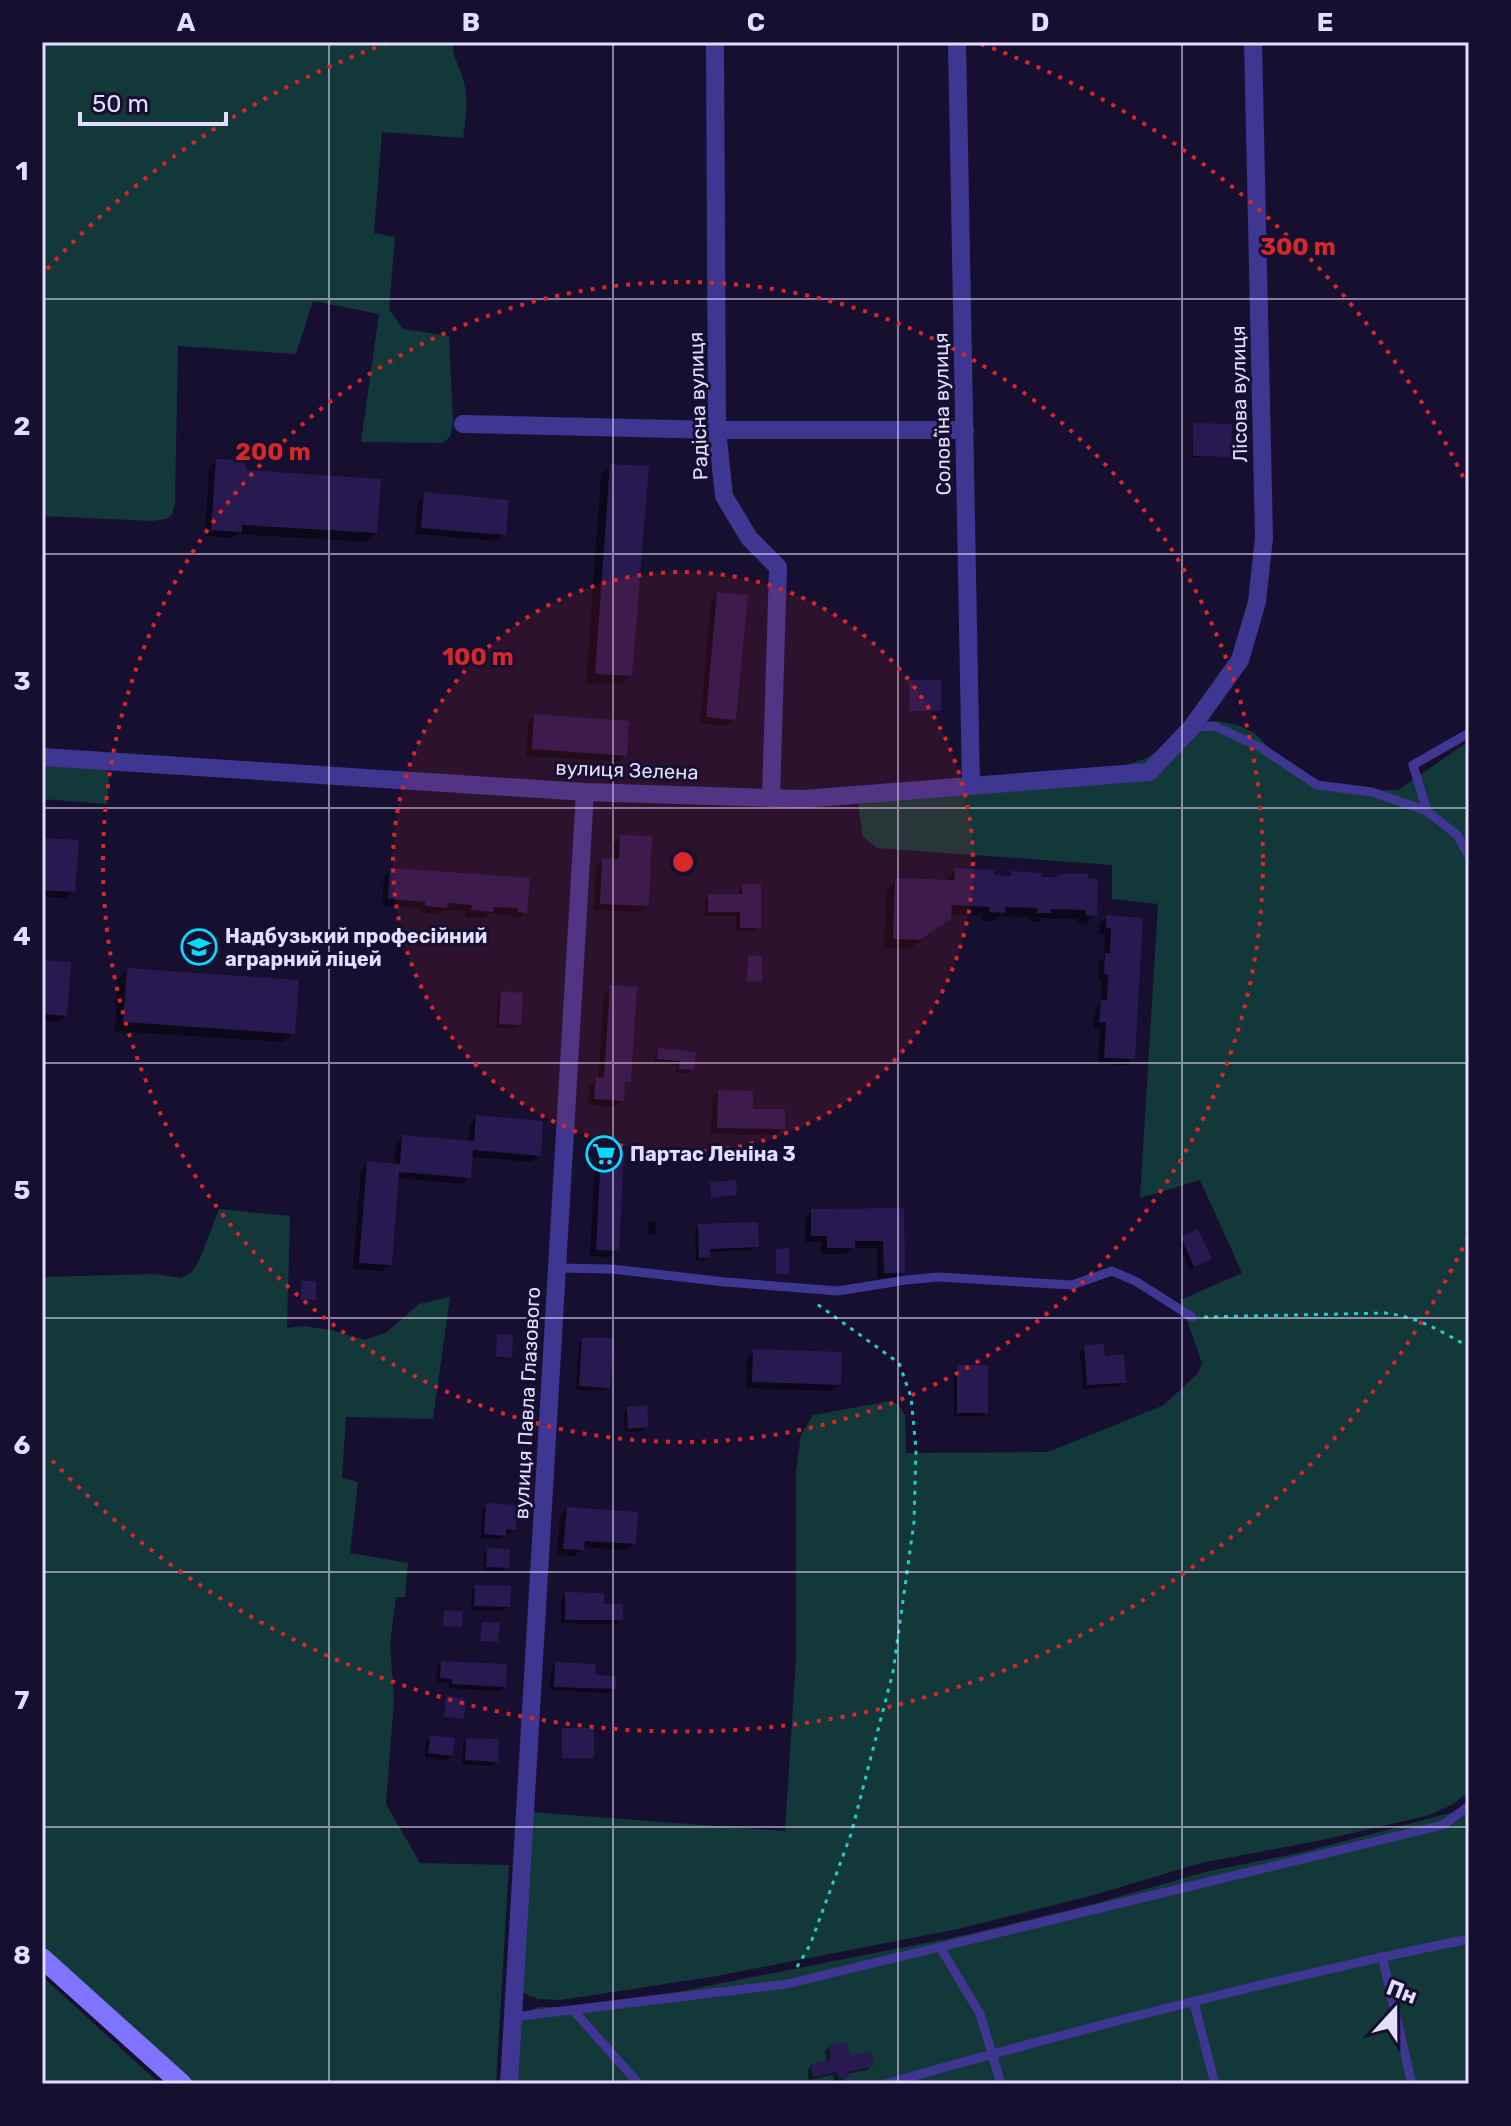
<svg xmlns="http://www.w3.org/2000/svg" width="1511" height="2126" viewBox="0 0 1511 2126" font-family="Rubik,sans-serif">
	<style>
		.green { fill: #123839 }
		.shadow { fill: #0007 }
		.building { fill: #281a51 }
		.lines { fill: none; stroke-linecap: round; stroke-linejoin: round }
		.path { stroke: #25cbc9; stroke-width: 3; stroke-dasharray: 4 6; stroke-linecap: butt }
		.service { stroke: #3f3691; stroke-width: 9 }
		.minor { stroke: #3f3691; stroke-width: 18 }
		.secondary { stroke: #7f74ff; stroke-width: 20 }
		.grid { fill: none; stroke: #e3ddff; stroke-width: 2; stroke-opacity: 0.55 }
		.ring { fill: none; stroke: #d62828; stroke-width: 4; stroke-dasharray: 4 8 }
		.labels { text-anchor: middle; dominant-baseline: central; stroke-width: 6; stroke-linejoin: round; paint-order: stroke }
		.street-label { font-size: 20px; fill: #e3ddff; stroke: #160f2f }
		.poi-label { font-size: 20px; font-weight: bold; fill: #e3ddff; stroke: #160f2f; text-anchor: start }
		.centre { fill: #d62828; stroke: #160f2f; stroke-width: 4 }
		.ring-label { font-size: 24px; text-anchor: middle; font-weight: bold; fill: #d62828; stroke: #160f2f; stroke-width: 6; stroke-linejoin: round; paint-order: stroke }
		.neatline { fill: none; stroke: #e3ddff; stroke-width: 3 }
		.grid-label { font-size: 26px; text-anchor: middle; font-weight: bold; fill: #e3ddff }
	</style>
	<rect width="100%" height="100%" fill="#160f2f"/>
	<!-- green -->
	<path class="green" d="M42,42H453C452,57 459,65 463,79C469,99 466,117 463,138L382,132L374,233L395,237L389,309L403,329L449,336L453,421L450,437L442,443L361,442L379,314L313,301L296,354L178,346L175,502L172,515L166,519L152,521L42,516Z
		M1217,721L1237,725L1255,733L1272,751L1319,783L1366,790H1398L1469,741V1792L1452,1805L1426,1816L1322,1840L1201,1863L1094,1895L958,1929L717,1976L561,2000L538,1999L521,1992L529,1812L785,1831L796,1658V1470L801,1435L813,1415L890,1401L898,1404L905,1415L906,1453L1048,1452L1164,1405L1198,1373L1202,1363L1180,1300L1242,1273L1200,1180L1140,1198L1158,904L1112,899V865L877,848L863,837L858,805L862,798L1120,767L1147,758L1201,722Z
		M42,761L105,768L109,775L107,804L42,799Z
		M219,1209L290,1216L287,1328L303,1326L331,1330L365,1340L387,1332L419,1304L450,1297L433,1419L346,1417L342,1478L358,1482L350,1553L408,1563L405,1597H396L390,1644L394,1700L386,1804L420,1863L509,1865L496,2084H194L42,1945V1277L154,1274L181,1278L191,1273L199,1261Z
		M1469,1808V2084H513L520,2020L528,2011L539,2007H564L682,1991L961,1936L1097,1903L1205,1872L1303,1852Z
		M42,1976L160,2084H42Z"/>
	<!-- shadow -->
	<path class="shadow" d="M1194,425L1229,456L1192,457Z
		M216,461L375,533L366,542L237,534L233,538L205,536L209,468Z
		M611,466L630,675L621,684L586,683L601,475Z
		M425,495L504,534L497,541L415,534L418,501Z
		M718,595L734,719L727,726L700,723L711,601Z
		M535,716L625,755L618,762L526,756L528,723Z
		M621,837L648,905L641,912L594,910L596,867L603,860H613L614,844Z
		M42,840L73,892L66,898L42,897Z
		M391,870L528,880L525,912L519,919L512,918V915L490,913L484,918L465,917L466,911L442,910L438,914L419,912V908L382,906L384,877Z
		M956,870L992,877H1008L1012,873L1056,879L1060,876L1095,915L1085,924H1077L1078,919L1043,918L1039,922L1029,921V917L999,916L994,921H981V915L949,914L939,928L909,949L884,948L886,890L896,880H946Z
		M743,886L759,927L754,931H736L737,916H705V900L709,896H739V890Z
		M1107,917L1141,919L1133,1058L1126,1065L1098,1064L1100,1029H1093L1095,1009L1101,1002L1102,981H1098L1099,962L1104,957L1105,934H1100V924Z
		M42,962L65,1015L58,1022L42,1020Z
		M128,970L293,1033L283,1042L115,1031L118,979Z
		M611,987L629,1081L622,1088V1100L615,1107L588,1105L589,1086L598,1080L604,994Z
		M502,994L519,1025L514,1029L496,1027L498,998Z
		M658,1050L694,1053L692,1069L688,1074L676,1072L677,1065L653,1063L654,1055Z
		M719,1092L751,1111L783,1128L776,1135L711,1134L712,1099Z
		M477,1117L539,1155L532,1162L471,1157L469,1177L462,1184L397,1178L390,1264L383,1271L353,1269L361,1170L368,1163L394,1166L396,1144L403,1137L468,1142L470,1124Z
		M602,1154L617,1250L610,1257L590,1256L595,1161Z
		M902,1210L903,1272L896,1279H877V1248H852L846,1254H821V1242H805V1218L812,1211Z
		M649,1222H657L655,1234H648Z
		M699,1226L757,1246L753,1250L708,1252L704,1261H696L695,1230Z
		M1197,1232L1210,1259L1190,1270L1178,1243Z
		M498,1336L510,1358L508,1359L495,1358Z
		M583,1340L608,1387L604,1391L576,1390L579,1344Z
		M1085,1347L1103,1358L1124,1382L1120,1386L1083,1389L1080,1351Z
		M754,1351L839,1384L832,1391L746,1388L747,1358Z
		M958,1367L986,1412L982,1416H954L953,1371Z
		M628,1409L647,1426L643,1431L625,1432L623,1413Z
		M487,1505L514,1529L510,1534L504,1533L500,1539L481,1538L482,1510Z
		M567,1509L634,1543L627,1550L582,1547L575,1556L557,1555L560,1516Z
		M488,1550L507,1567L503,1571L483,1570L484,1554Z
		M476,1587L508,1606L504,1611L471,1610L472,1591Z
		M566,1594L601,1606L621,1619L616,1624L561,1623V1599Z
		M441,1663L504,1686L500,1691L449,1688V1683L436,1682L437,1667Z
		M555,1664L593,1677L614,1688L609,1693L550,1690L551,1669Z
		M431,1738L451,1755L447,1760L425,1757L426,1742Z
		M467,1740L496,1762L491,1766L462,1764L463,1744Z
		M829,2047L849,2059L872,2066L867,2070L846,2074L843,2081L835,2082L833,2075L809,2080L807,2071L811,2066L827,2063L825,2052Z"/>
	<!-- building -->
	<path class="building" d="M1193,423L1232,424L1231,457L1193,456Z
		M216,459L246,460V470L381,479L377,533L242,525V532L211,530Z
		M610,464L649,466L632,676L595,674Z
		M424,492L509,500L506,535L421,528Z
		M717,592L748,595L736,720L706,717Z
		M909,680H941V711H909Z
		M534,714L629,721L627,756L532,749Z
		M620,835L652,836L649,906L600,904L602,858L619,859Z
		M42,838L79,840L75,892L42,890Z
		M390,868L530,878L527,913L518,912V908L493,907V912L471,910L472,905L448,903L447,908L425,906V902L388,899Z
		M955,868L994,870V875L1011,876V871L1042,873V877H1059V874H1088V878L1098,879L1097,916L1086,915V910L1051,909V913H1037V908L1005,907V913L989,912L990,907L952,905L951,919L920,940L893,939L895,878L954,880Z
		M742,884H761V928H740V912H708V894H742Z
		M1106,915L1143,918L1135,1059L1104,1058L1106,1022H1099L1101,1000H1107L1108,975L1104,974L1105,953H1110L1111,928H1106Z
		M748,955L762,956V982L747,981Z
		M42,960L71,962L67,1016L42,1014Z
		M127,968L299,980L295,1034L123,1022Z
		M610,985L637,987L631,1082H625L624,1101L594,1099L596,1077L604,1078Z
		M501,991L523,993L521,1025L499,1024Z
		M658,1048L696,1052L694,1070L679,1069L680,1061L657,1059Z
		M718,1090L753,1091V1109H785V1129L717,1128Z
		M476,1115L543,1121L541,1156L473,1150L471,1178L399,1172L392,1265L359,1263L367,1161L400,1164L402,1135L474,1141Z
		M601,1152L624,1153L619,1251L596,1250Z
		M736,1180L737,1195L711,1198L710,1182Z
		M904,1208L905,1273H884L883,1241H855V1248H827V1236H811V1209Z
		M758,1222L759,1247L710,1249V1257L699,1258L698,1224Z
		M1198,1229L1212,1259L1194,1267L1181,1237Z
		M789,1248V1274H776V1249Z
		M301,1281H316V1300H301Z
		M497,1334L513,1335L512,1358L496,1357Z
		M582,1338H614L610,1388L579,1386Z
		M1104,1344L1105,1356L1124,1354L1126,1383L1087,1385L1084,1345Z
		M753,1349L842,1352L841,1385L752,1382Z
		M957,1365H988V1413H957Z
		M647,1405L649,1427L628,1429L627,1407Z
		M486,1503L517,1505L516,1530L506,1529V1536L484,1534Z
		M567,1507L638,1512L636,1544L585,1541L584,1550L563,1549Z
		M487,1548L510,1549L509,1568L486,1567Z
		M475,1585L511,1586L510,1607L474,1606Z
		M565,1592L604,1593V1604H623V1620H565Z
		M444,1610L463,1611L462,1627L443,1626Z
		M482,1622L500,1623L498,1642L480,1641Z
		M441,1661L507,1664L506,1687L452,1684V1679L440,1678Z
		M555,1662L596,1664L595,1675L616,1676V1689L554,1687Z
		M446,1696L466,1699L464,1719L444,1717Z
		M562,1728H594V1758H562Z
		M430,1735L455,1738L453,1756L428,1753Z
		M466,1738L499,1739L498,1762L465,1760Z
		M847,2042L850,2056L871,2052L874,2066L848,2072L849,2077L839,2079L837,2072L813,2077L810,2064L831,2060L829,2046Z"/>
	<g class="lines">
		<!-- path -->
		<path class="path" d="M1204,1317L1385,1313C1418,1317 1441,1331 1469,1347
			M797,1967L810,1945L851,1834L893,1672L914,1522L916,1449L911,1397L899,1363L817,1304"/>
		<!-- service -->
		<path class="service" d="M1193,727L1214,726L1260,747L1317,785L1372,792L1427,811L1457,835L1469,856
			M1427,811L1413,765L1469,733
			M557,1268L612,1269L725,1282L838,1291L906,1280L938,1277L1072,1285L1112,1271L1137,1282L1192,1317
			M940,1947L980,2014L1001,2084
			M1382,1956L1412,2084
			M1194,2003L1215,2084
			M573,2010L639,2084
			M513,2017L787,1984L1443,1825L1469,1806
			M885,2084C1076,2030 1275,1978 1469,1939"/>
		<!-- minor -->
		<path class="minor" d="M715,42L717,430L724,496L749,538L778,567L771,797
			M957,42L971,786
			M463,424L717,430H965
			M42,757L585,792L803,799L1149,772L1192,727L1240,660L1257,602L1264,538L1253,42
			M509,2084L585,792"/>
		<!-- secondary -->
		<path class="secondary" d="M42,1958L182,2084"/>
	</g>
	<!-- grid -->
	<path class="grid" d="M329,42V2084M613,42V2084M898,42V2084M1182,42V2084M42,299H1469M42,554H1469M42,808H1469M42,1063H1469M42,1318H1469M42,1572H1469M42,1827H1469"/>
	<!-- distance rings -->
	<circle cx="683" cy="862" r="290" fill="#d62828" fill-opacity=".12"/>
	<g class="ring">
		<circle cx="683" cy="862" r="290"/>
		<circle cx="683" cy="862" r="580"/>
		<path d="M1468 1237A870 870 0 0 1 47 1455M47 269A870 870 0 0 1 385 44M981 44A870 870 0 0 1 1468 487"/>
	</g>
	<!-- icons -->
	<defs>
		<symbol id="university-ring" viewBox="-11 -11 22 22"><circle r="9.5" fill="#160f2f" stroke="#09d9ff" stroke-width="1.5"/><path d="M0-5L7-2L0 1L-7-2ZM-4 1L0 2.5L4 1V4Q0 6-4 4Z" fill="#09d9ff"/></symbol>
		<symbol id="supermarket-ring" viewBox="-11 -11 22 22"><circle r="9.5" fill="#160f2f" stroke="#09d9ff" stroke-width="1.5"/><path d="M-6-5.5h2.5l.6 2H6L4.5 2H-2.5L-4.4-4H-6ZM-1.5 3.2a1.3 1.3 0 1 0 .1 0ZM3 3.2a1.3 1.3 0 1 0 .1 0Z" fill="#09d9ff"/></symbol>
	</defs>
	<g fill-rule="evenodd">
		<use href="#university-ring" x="179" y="927" width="40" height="40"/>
		<use href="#supermarket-ring" x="584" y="1134" width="40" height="40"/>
	</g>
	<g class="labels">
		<!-- street labels -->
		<g class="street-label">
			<text transform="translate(1239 394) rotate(-91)">Лісова вулиця</text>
			<text transform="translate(698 406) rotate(-92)">Радісна вулиця</text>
			<text transform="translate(942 414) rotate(-91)">Соловʼїна вулиця</text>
			<text transform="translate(627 770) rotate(2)">вулиця Зелена</text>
			<text transform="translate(527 1403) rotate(-87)">вулиця Павла Глазового</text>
		</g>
		<!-- poi labels -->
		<g class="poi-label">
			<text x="225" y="936">Надбузький професійний<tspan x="225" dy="23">аграрний ліцей</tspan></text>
			<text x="630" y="1154">Партас Леніна 3</text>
		</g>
	</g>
	<circle cx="683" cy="862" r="12" class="centre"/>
	<g class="ring-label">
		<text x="1298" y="255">300 m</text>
		<text x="273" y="460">200 m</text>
		<text x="478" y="665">100 m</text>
	</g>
	<!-- border -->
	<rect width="1511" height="2126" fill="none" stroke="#160f2f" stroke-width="88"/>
	<!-- north arrow -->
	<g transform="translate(1395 2010) rotate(21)" stroke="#160f2f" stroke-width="6" paint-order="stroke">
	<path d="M0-6L14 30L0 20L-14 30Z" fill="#e3ddff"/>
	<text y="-12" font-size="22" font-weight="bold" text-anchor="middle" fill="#e3ddff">Пн</text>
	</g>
	<!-- scale -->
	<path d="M80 112v12h146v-12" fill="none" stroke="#e3ddff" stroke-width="4"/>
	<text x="92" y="112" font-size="24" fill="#e3ddff" stroke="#160f2f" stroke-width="6" paint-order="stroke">50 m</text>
	<rect x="44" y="44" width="1423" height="2038" class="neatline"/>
	<g class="grid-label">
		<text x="186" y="31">A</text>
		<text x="471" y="31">B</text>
		<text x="756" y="31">C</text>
		<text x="1040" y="31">D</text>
		<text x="1325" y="31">E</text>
		<text x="22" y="180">1</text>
		<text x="22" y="435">2</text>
		<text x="22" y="690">3</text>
		<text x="22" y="945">4</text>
		<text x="22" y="1199">5</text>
		<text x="22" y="1454">6</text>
		<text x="22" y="1709">7</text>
		<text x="22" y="1964">8</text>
	</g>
</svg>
